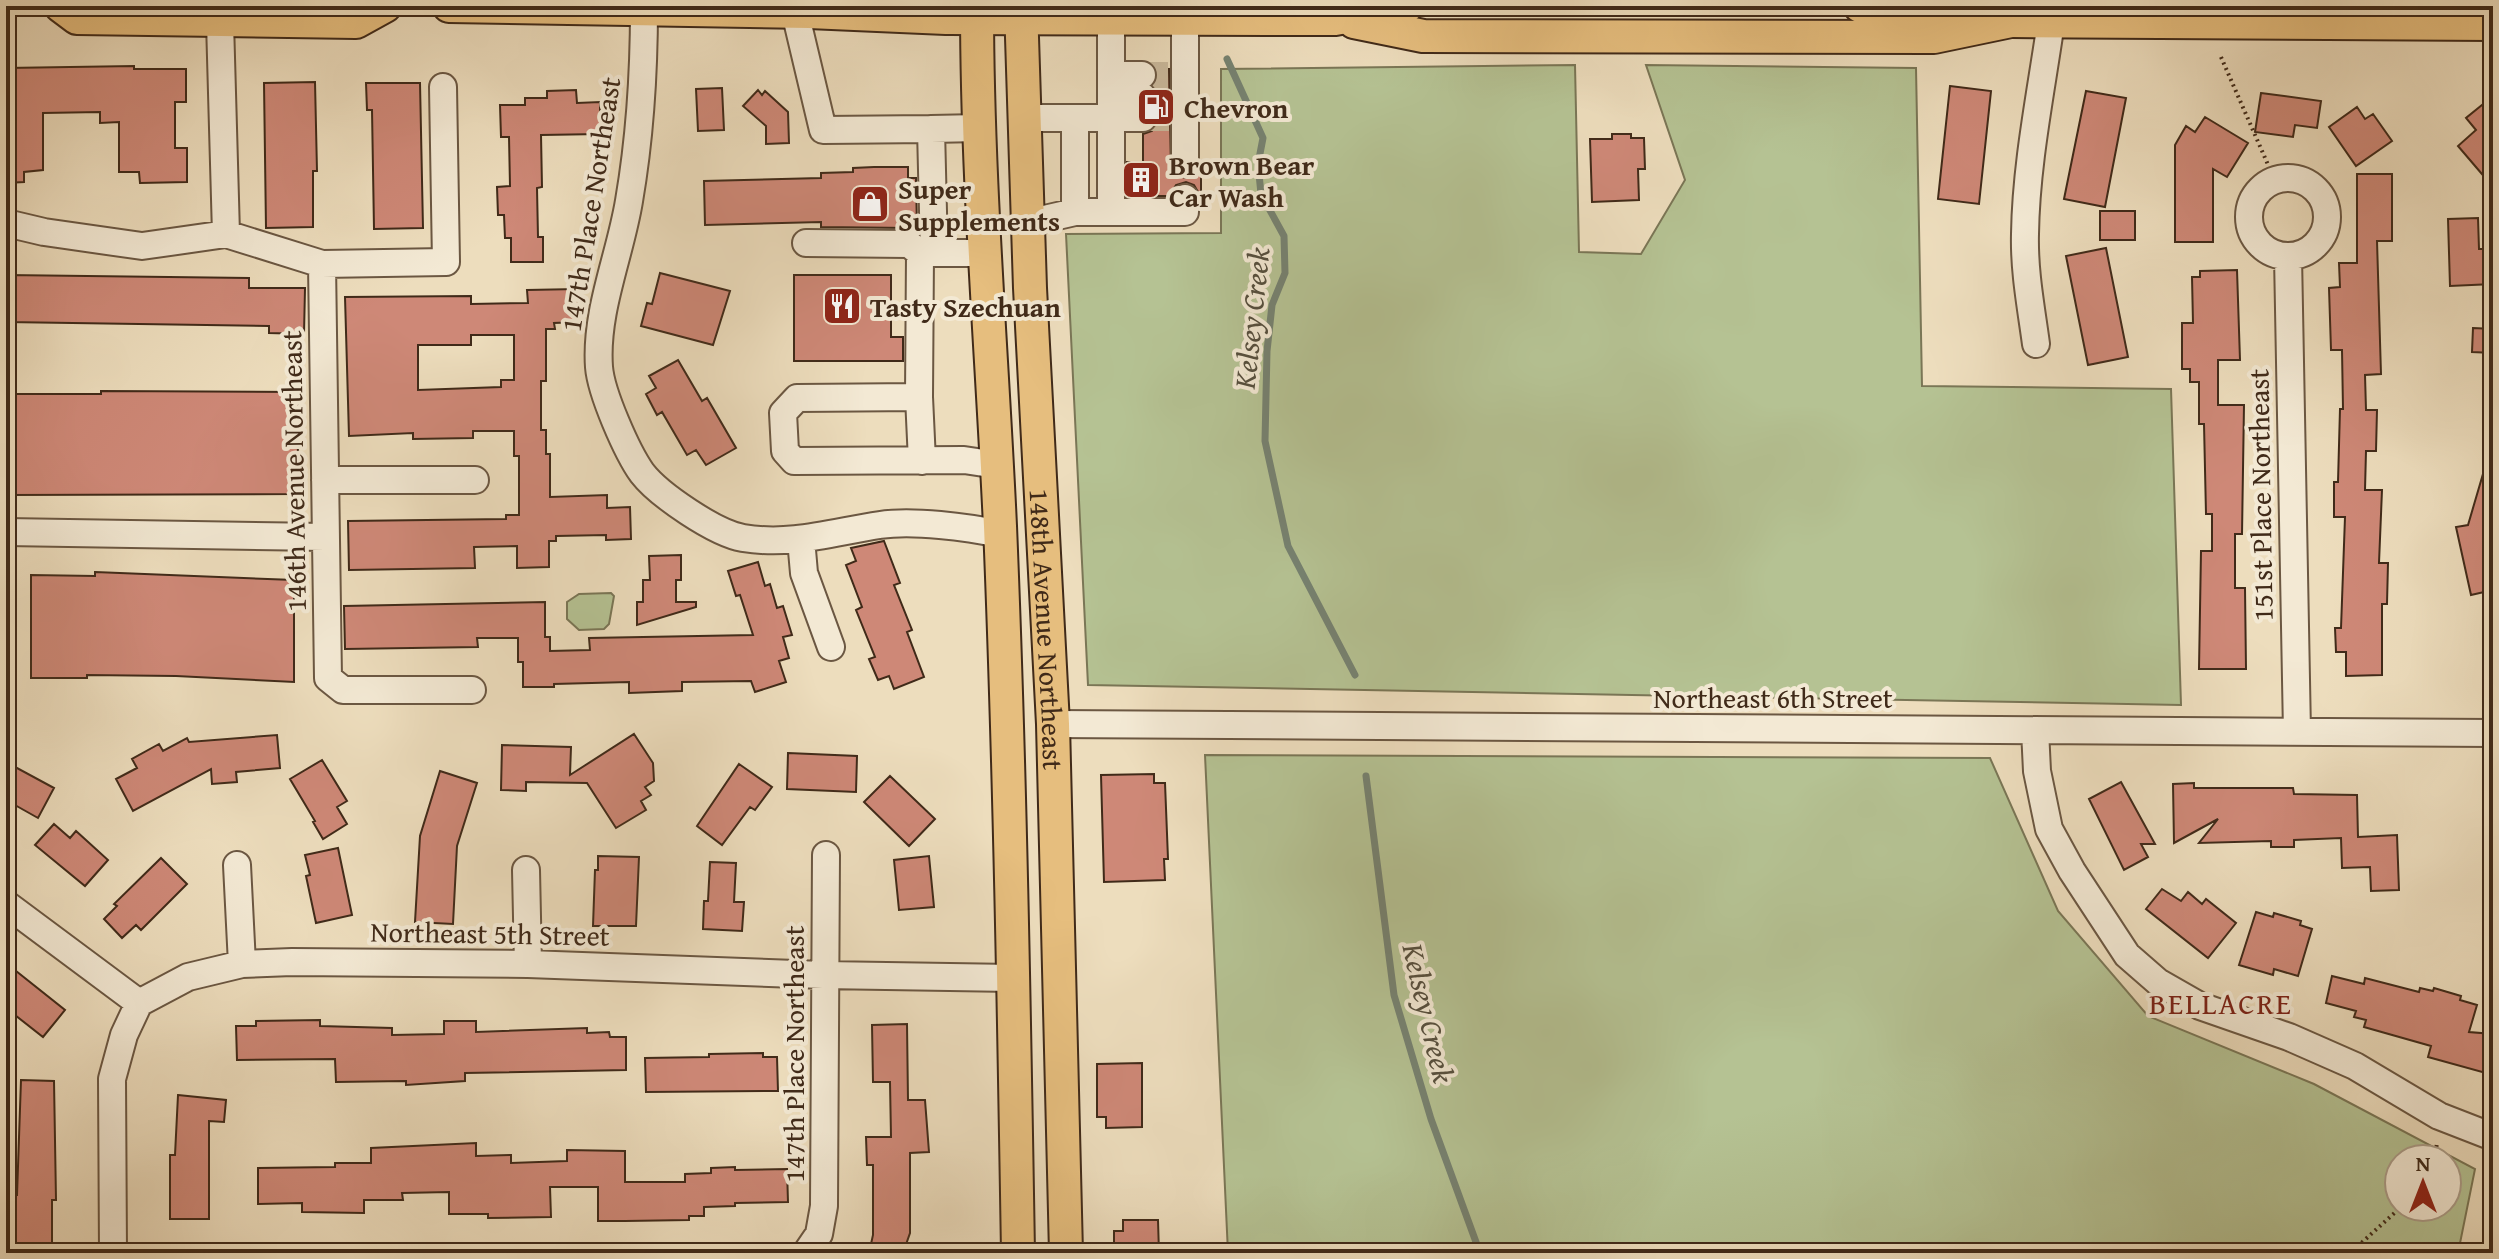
<svg xmlns="http://www.w3.org/2000/svg" width="2499" height="1259" viewBox="0 0 2499 1259" font-family="'Gentium Book Plus',serif">
	<style>
		.green { fill: #b5c293; stroke: #7a7656; stroke-width: 2; fill-rule: evenodd }
		.lines { fill: none; stroke-linecap: round; stroke-linejoin: round }
		.stream { stroke: #768271; stroke-width: 7 }
		.building { fill: #ce8877; stroke: #402a19; stroke-width: 2; fill-rule: evenodd }
		.minor-tunnel { stroke: #cab99c; stroke-width: 26; stroke-dasharray: 26 13; stroke-linecap: butt }
		.minor-casing { stroke: #6b5742; stroke-width: 30 }
		.major-casing { stroke: #402a19; stroke-width: 36 }
		.path { stroke: #402a19; stroke-width: 4; stroke-dasharray: 2 4; stroke-linecap: butt }
		.minor { stroke: #f3e9d4; stroke-width: 26 }
		.major { stroke: #e6be7e; stroke-width: 32 }
		.labels { text-anchor: middle; dominant-baseline: central; stroke-width: 8; stroke-linejoin: round; paint-order: stroke }
		.poi-label { font-size: 28px; font-weight: bold; fill: #402a19; stroke: #f3e9d4; text-anchor: start }
		.street-label { font-size: 28px; fill: #402a19; stroke: #f3e9d4 }
		.water-label { font-size: 30px; font-style: italic; fill: #564f3e; stroke: #f3e9d4 }
		.neighbourhood-label { font-size: 30px; letter-spacing: 2px; fill: #7a1f14; stroke: #f3e9d4 }
	</style>
	<rect width="100%" height="100%" fill="#edddbd"/>
	<filter id="stains"><feTurbulence type="fractalNoise" baseFrequency=".0025" numOctaves="4"/><feColorMatrix values="0 0 0 0 .2 0 0 0 0 .09 0 0 0 0 .02 0 0 0 .5 -.17"/></filter>
	<radialGradient id="worn" r=".72"><stop offset=".6" stop-color="#630" stop-opacity="0"/><stop offset="1" stop-color="#630" stop-opacity=".3"/></radialGradient>
	<!-- green -->
	<path class="green" d="M1575,65L1579,252L1641,254L1685,180L1646,65L1916,68L1922,386L2171,389L2181,705L1088,685L1066,234L1221,233V69Z
		M611,593L614,596L609,624L604,629L579,630L567,619V602L579,594Z
		M1205,755L1990,758L2058,911L2148,1016L2314,1084L2475,1169L2458,1253H1228ZM2447,1159V1207H2399V1159Z"/>
	<g class="lines">
		<!-- stream -->
		<path class="stream" d="M1227,59L1263,138L1258,164L1261,194L1284,236L1285,273L1272,305L1267,351L1265,441L1288,546L1355,675
			M1366,776L1394,995L1431,1119L1480,1253"/>
	</g>
	<!-- building -->
	<path class="building" d="M134,66V69H186V102H175V148H187V182L140,183L139,172H119V122L100,123V112L43,113V170L24,172V182L6,183V68Z
		M1156,69H1169L1171,169L1178,176L1186,178L1194,175L1201,163V197L1194,185L1186,182L1176,185L1169,196H1127V162H1143V134L1152,131L1159,119L1154,106L1158,97L1154,86L1158,76Z
		M315,82L317,171H313V227L266,228L264,83Z
		M366,83H420L423,228L374,229L372,110H367Z
		M1950,86L1991,91L1979,204L1938,199Z
		M722,88L724,130L698,131L696,89Z
		M576,90L577,103L600,102V134L541,135L542,187L537,188L538,237H543V262H511V238H505L504,215H498L497,187L510,186L509,137H501L500,105H525V98H547V91Z
		M758,90L762,95L765,91L788,112L789,143L766,144V126L743,106Z
		M2086,91L2126,98L2105,207L2064,199Z
		M2261,93L2321,101L2317,128L2295,125L2293,137L2255,132Z
		M2493,96V187L2458,146L2476,130L2466,118Z
		M2357,107L2365,119L2373,114L2392,141L2356,166L2329,127Z
		M2205,117L2248,143L2227,177L2213,169V242H2175V145L2186,126L2195,132Z
		M1612,134H1631V138H1644L1645,169H1638L1639,200L1592,202L1590,139H1612Z
		M874,167H908V178H916L917,230L909,228L821,227V222L705,225L704,181L821,178V173L853,172V168Z
		M2357,174H2392V241H2377L2381,374L2365,375L2366,410H2377L2376,451H2366L2365,490H2382L2379,563H2388L2387,604H2382V675L2346,676V652H2336L2335,628H2341L2345,517H2334V482H2338L2340,409H2343L2342,350H2331L2329,288L2340,287L2339,263H2357Z
		M2100,211H2135V240H2100Z
		M2478,218L2479,249H2493V284L2450,286L2448,219Z
		M2106,248L2128,357L2088,365L2066,256Z
		M2237,270L2240,360H2218V405H2244L2242,534H2235V588H2245L2246,669H2199L2201,551H2212V514H2206L2204,424H2199V382H2190V369H2182V323H2193L2192,277H2200V271Z
		M660,273L730,291L713,345L641,326L647,303L652,304Z
		M6,275L249,278V288H305L304,334L269,333V326L6,322Z
		M794,275H891V337H903V361H794Z
		M578,289L579,322L554,323L555,329H546V381H541V430H546V454H550V497L607,495V508L630,507L631,539L606,540V535L556,536V541H549V567L517,568V546L474,547L475,568L349,570L348,521L506,519V515H519V456H514V431H473V438L413,439V433L349,436L345,297L471,296V304L528,303L527,290ZM471,335H514V380H501V387L418,390V345H471Z
		M2473,328L2493,329V353L2472,352Z
		M678,360L702,401L707,398L736,448L706,465L696,450L687,455L662,412L657,415L646,394L656,388L649,376Z
		M101,391L299,392L297,494L6,495V394H101Z
		M2488,457L2493,458V590L2471,595L2456,527L2468,525Z
		M884,541L900,583L894,585L912,630L907,632L924,677L894,689L889,676L878,680L869,659L875,657L856,610L862,607L846,565L856,561L851,548Z
		M681,555V580H676V602H696V607L637,625V602H643V580H650L649,556Z
		M758,562L765,586L770,584L777,608L783,606L792,635L783,637L789,658L779,661L786,682L755,692L751,681L682,682V691L629,693V682L554,684V687H523V662H518V638H477L478,647L345,649L344,606L545,602V637H550V651L590,650L589,638L753,635L740,595L736,596L728,571Z
		M95,572L294,580V682L176,676L87,675V678H31V575L95,576Z
		M634,734L653,763L654,781L645,787L651,795L641,801L646,810L616,828L587,783L526,782V791L501,790L502,745L571,747L570,775Z
		M277,735L280,768L236,772L237,782L212,784L211,769L133,811L116,779L137,768L132,759L159,744L163,751L187,738L189,742Z
		M788,753L857,756L856,792L787,789Z
		M322,760L347,801L337,807L347,824L323,839L313,822L315,821L290,779Z
		M6,762L54,788L38,818L6,800Z
		M739,764L772,787L755,810L750,807L722,845L697,826Z
		M440,771L477,783L457,846L453,924L415,922L420,836Z
		M1154,774V783H1165L1168,859H1164L1165,880L1104,882L1101,775Z
		M890,776L935,819L909,846L864,802Z
		M2121,782L2155,844H2141L2148,857L2124,870L2089,799Z
		M2194,783V788H2293L2294,794L2357,795L2358,837L2397,835L2399,890L2371,891L2370,867L2342,868L2341,838L2294,840V847H2271V841L2199,843L2218,819L2174,843L2173,784Z
		M54,824L70,838L76,831L108,860L85,886L35,845Z
		M338,848L352,915L316,923L306,876L310,875L305,855Z
		M598,856L639,857L636,926H593L595,870H598Z
		M929,856L934,907L899,910L894,860Z
		M161,858L187,884L141,930L136,925L122,938L104,919L117,906L114,904Z
		M710,862L736,863L734,902H744L742,931L703,929L704,901H708Z
		M2162,889L2181,901L2188,892L2202,904L2206,899L2236,923L2208,958L2146,909Z
		M2256,912L2273,917L2274,913L2301,921L2300,925L2312,929L2298,976L2274,969L2273,975L2239,965Z
		M6,963L65,1010L43,1037L6,1008Z
		M2332,976L2364,984L2365,978L2419,992L2420,988L2433,991L2434,988L2461,996L2460,1000L2477,1005L2469,1032L2493,1034V1075L2428,1057L2431,1046L2364,1027L2366,1020L2354,1017L2356,1011L2326,1003Z
		M320,1020V1026L392,1028V1035L444,1034V1021H476V1032L587,1028V1033L609,1032L610,1037H626V1070L465,1073V1081L406,1085V1081L336,1082L335,1059L237,1060L236,1026H256V1021Z
		M907,1024L908,1100H925L929,1152L910,1153V1233L903,1253H869L873,1235V1165H867L866,1137H891L890,1082H873L872,1025Z
		M763,1053V1057H777L778,1091L646,1092L645,1058L709,1057V1054Z
		M1142,1063V1127L1106,1128V1117H1097V1064Z
		M21,1080L54,1081L56,1200H52V1253H16V1214H7V1195H17Z
		M178,1095L226,1100L224,1122L209,1121V1219H170V1155H175Z
		M476,1143V1156L511,1155V1163L567,1161V1150L625,1151V1182H685V1174L711,1173V1168L735,1167V1170L787,1169L788,1202L735,1203V1206L704,1207V1216H689V1220L625,1221H598V1187H550L551,1217L488,1218V1214H449V1192L402,1193L403,1200H364V1213L302,1212V1203L258,1204V1168L335,1167V1163H371V1148Z
		M1123,1220H1158L1159,1253H1114V1231H1123Z"/>
	<g class="lines">
		<!-- minor-tunnel -->
		<path class="minor-tunnel" d="M1142,75H1170
			M1142,96H1170
			M1143,118H1170"/>
		<defs>
			<path id="minor" d="M644,8C644,74 640,137 629,201C620,256 595,311 599,367C601,393 627,452 642,473C659,495 715,533 743,538C792,546 833,532 880,525C913,520 967,527 1000,534
				M795,12L823,130L931,129L934,253
				M1111,18V212
				M220,22L226,234
				M1111,75H1142
				M1111,96H1142
				M1023,118H1143
				M1075,118V212
				M931,129L979,128
				M1185,162V18
				M2249 217a39 39 0 1 1 78 0a39 39 0 1 1-78 0Z
				M6,223L44,232L142,246L226,234L322,264L446,262L443,87
				M1027,223L1075,212H1185V198
				M806,243L909,244L920,253
				M985,253H920L919,397L797,398L783,413L785,451L794,461L964,460L997,465
				M2288,256L2297,732
				M322,264L328,678L343,690H472
				M2036,344C2031,307 2024,271 2025,234C2026,164 2041,92 2051,22
				M919,397L922,461
				M325,480H475
				M6,532L325,537
				M801,539L804,573L831,647
				M1053,724L2493,733
				M2035,730L2037,771L2049,829L2072,871L2127,955L2158,982L2200,1006L2289,1037L2355,1066L2439,1116L2493,1137
				M237,865L242,964
				M526,870L528,964
				M6,904L139,1003L188,977L242,964L292,962L528,964L823,975L1013,978
				M113,1253L112,1079L124,1035L139,1003
				M806,1253L819,1234L824,1206L826,855"/>
			<g id="major">
				<path d="M61,6L77,18L356,22L385,6"/>
				<path d="M449,6L809,12L946,18L1302,19H1335L1407,6"/>
				<path d="M977,6C977,180 992,353 1000,526C1010,768 1014,1011 1018,1253"/>
				<path id="s1" d="M1021,6L1030,288L1053,724L1066,1253"/>
				<path d="M1860,6H1931L2011,21L2493,24"/>
				<path d="M1354,22L1423,36L1934,37L2011,21"/>
			</g>
		</defs>
		<!-- minor casing -->
		<use href="#minor" class="minor-casing"/>
		<!-- major casing -->
		<use href="#major" class="major-casing"/>
		<!-- path -->
		<path class="path" d="M2221,57L2269,167
			M2435,1159L2437,1142
			M2357,1253L2358,1246L2401,1207"/>
		<!-- minor -->
		<use href="#minor" class="minor"/>
		<!-- major -->
		<use href="#major" class="major"/>
	</g>
	<!-- icons -->
	<defs>
		<symbol id="fuel-square" viewBox="-11 -11 22 22"><rect x="-9" y="-9" width="18" height="18" rx="4" fill="#8f2418" stroke="#f3e9d4"/><path d="M-5.5-6h7V0h2V4h1.3V-2.5L3-4.5l.8-.8L6-3V5H2.5V1h-1V6h-7ZM-4.2-4.7v3.2H.2V-4.7Z" fill="#fff"/></symbol>
		<symbol id="building-square" viewBox="-11 -11 22 22"><rect x="-9" y="-9" width="18" height="18" rx="4" fill="#8f2418" stroke="#f3e9d4"/><path d="M-4-6H4V6H1V3H-1V6H-4ZM-2.5-4.3h1.7v1.8h-1.7ZM.8-4.3h1.7v1.8H.8ZM-2.5-1h1.7V.8h-1.7ZM.8-1h1.7V.8H.8Z" fill="#fff"/></symbol>
		<symbol id="shop-square" viewBox="-11 -11 22 22"><rect x="-9" y="-9" width="18" height="18" rx="4" fill="#8f2418" stroke="#f3e9d4"/><path d="M-5-2.5h2.3a2.7 3.5 0 0 1 5.4 0H5L5.5 6h-11ZM-1.5-2.5h3a1.5 2.3 0 0 0-3 0Z" fill="#fff"/></symbol>
		<symbol id="restaurant-square" viewBox="-11 -11 22 22"><rect x="-9" y="-9" width="18" height="18" rx="4" fill="#8f2418" stroke="#f3e9d4"/><path d="M-5-6h1v4h1v-4h1v4h1v-4h1v5L-1.5 .5V6h-2V.5L-5-1ZM5-6V6H3V1.5H1.5Q1.5-4 5-6Z" fill="#fff"/></symbol>
	</defs>
	<g fill-rule="evenodd">
		<use href="#fuel-square" x="1134" y="85" width="44" height="44"/>
		<use href="#building-square" x="1119" y="158" width="44" height="44"/>
		<use href="#shop-square" x="848" y="182" width="44" height="44"/>
		<use href="#restaurant-square" x="820" y="284" width="44" height="44"/>
	</g>
	<g class="labels">
		<!-- poi labels -->
		<g class="poi-label">
			<text x="1184" y="107">Chevron</text>
			<text x="1169" y="164">Brown Bear<tspan x="1169" dy="32">Car Wash</tspan></text>
			<text x="898" y="188">Super<tspan x="898" dy="32">Supplements</tspan></text>
			<text x="870" y="306">Tasty Szechuan</text>
		</g>
		<!-- street labels -->
		<g class="street-label">
			<text transform="translate(590 204) rotate(-81)">147th Place Northeast</text>
			<text transform="translate(293 471) rotate(-91)">146th Avenue Northeast</text>
			<text transform="translate(2260 495) rotate(-91)">151st Place Northeast</text>
			<text stroke="none"><textPath href="#s1" startOffset="624">148th Avenue Northeast</textPath></text>
			<text x="1773" y="697">Northeast 6th Street</text>
			<text transform="translate(490 933) rotate(1)">Northeast 5th Street</text>
			<text transform="translate(793 1054) rotate(-90)">147th Place Northeast</text>
		</g>
		<!-- water labels -->
		<g class="water-label">
			<text transform="translate(1251 318) rotate(-84)">Kelsey Creek</text>
			<text transform="translate(1429 1013) rotate(77)">Kelsey Creek</text>
		</g>
		<!-- neighbourhood labels -->
		<g class="neighbourhood-label">
			<text x="2221" y="1003">BELLACRE</text>
		</g>
	</g>
	<!-- margin -->
	<rect width="2499" height="1259" fill="none" stroke="#edddbd" stroke-width="32"/>
	<rect x="8" y="8" width="2483" height="1243" fill="none" stroke="#402a19" stroke-width="4"/>
	<rect x="16" y="16" width="2467" height="1227" fill="none" stroke="#402a19" stroke-width="2"/>
	<!-- north arrow -->
	<g transform="translate(2423 1183)"><circle r="38" fill="#f3e9d4" stroke="#ab9d89" stroke-width="2"/>
	<path d="M0-6L14 30L0 20L-14 30Z" fill="#8f2418"/>
	<text y="-12" font-size="22" font-weight="bold" text-anchor="middle" fill="#402a19">N</text>
	</g>
	<rect width="100%" height="100%" filter="url(#stains)"/>
	<rect width="100%" height="100%" fill="url(#worn)"/>
</svg>
